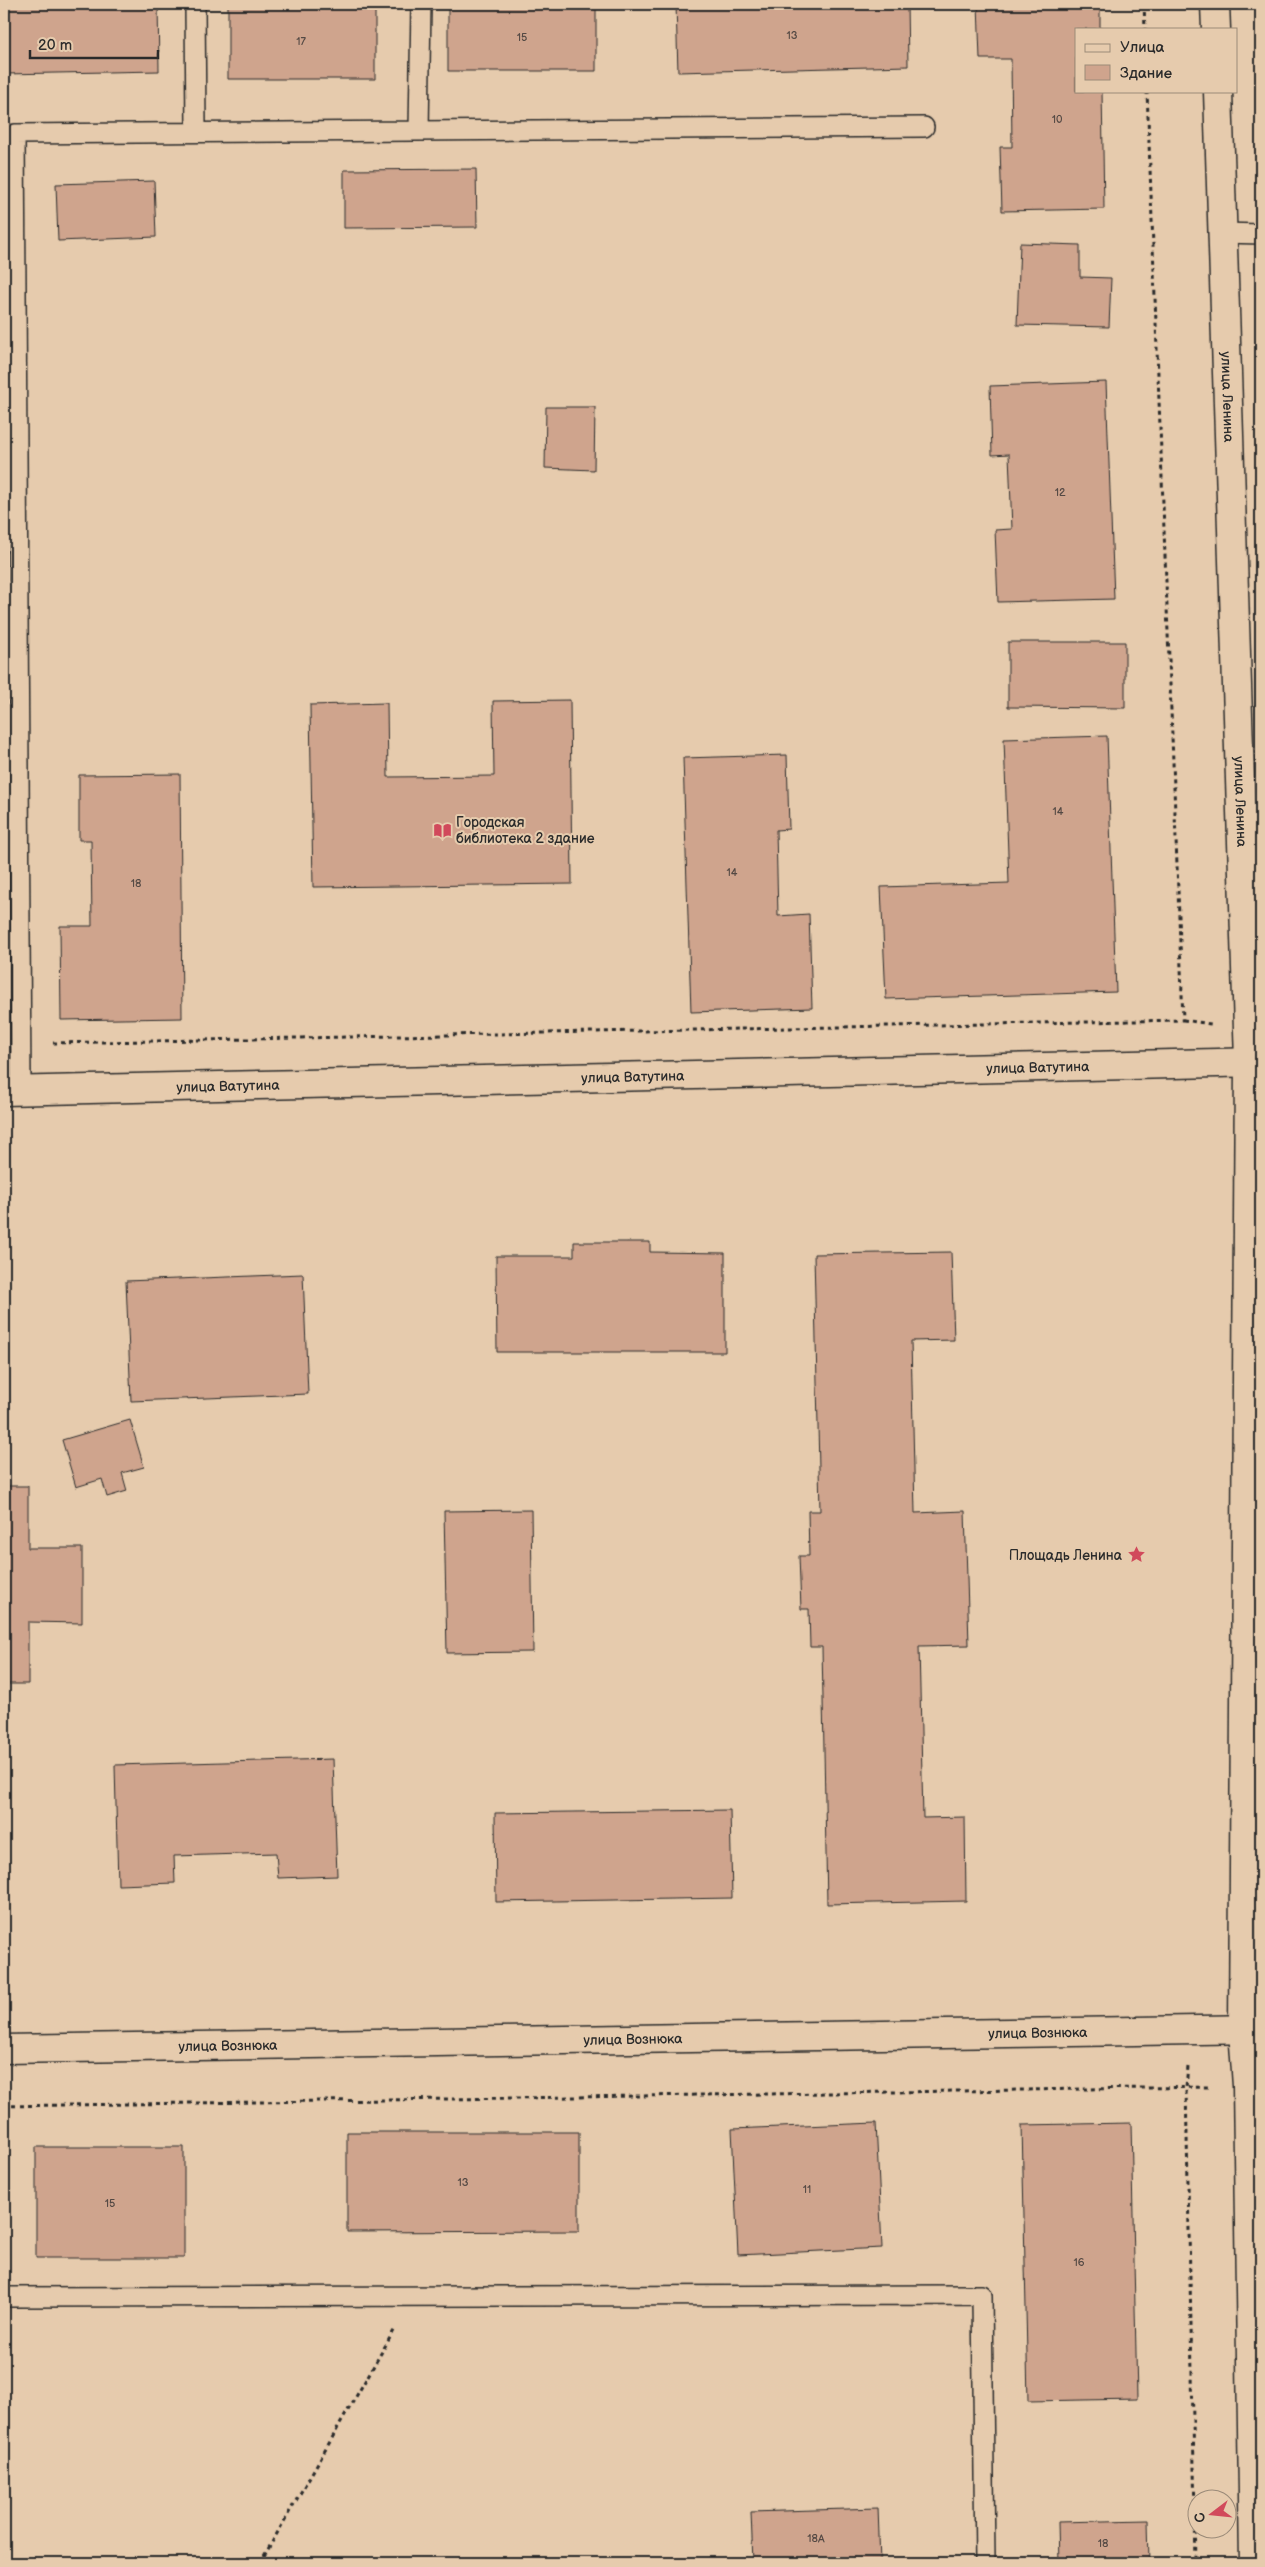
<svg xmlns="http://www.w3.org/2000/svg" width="1265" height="2567" viewBox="0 0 1265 2567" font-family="'Balsamiq Sans',sans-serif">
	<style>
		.building { fill: #cfa48d; stroke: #2b2b2b }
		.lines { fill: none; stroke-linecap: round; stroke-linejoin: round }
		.lane-casing { stroke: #2b2b2b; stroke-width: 22 }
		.street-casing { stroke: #2b2b2b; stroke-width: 31 }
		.secondary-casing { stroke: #2b2b2b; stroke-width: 31 }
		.path { stroke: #2b2b2b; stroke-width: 3; stroke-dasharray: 4 4; stroke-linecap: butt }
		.lane { stroke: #e6cbad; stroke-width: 19 }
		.street { stroke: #e6cbad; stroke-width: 28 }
		.secondary { stroke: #e6cbad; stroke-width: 28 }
		.labels { text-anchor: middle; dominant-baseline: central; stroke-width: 4; stroke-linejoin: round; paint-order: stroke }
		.number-label { font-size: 11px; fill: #544944 }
		.street-label { font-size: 14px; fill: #2b2b2b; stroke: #e6cbad }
		.poi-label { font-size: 14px; fill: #2b2b2b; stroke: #e6cbad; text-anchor: start }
	</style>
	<rect width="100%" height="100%" fill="#e6cbad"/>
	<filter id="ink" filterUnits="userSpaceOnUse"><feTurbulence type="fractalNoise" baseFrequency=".02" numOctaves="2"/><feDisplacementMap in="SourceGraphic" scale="10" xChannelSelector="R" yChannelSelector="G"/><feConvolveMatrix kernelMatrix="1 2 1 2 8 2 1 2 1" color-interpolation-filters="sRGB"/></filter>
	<g filter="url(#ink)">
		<!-- building -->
		<path class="building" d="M4,4H158L159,71L4,74Z
			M228,4H375V79H228Z
			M448,4H596V71H448Z
			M676,4H907L908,66L678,72Z
			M978,4H1100V29H1076V91H1102L1104,209L1002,211L1000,147H1012L1011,59H980Z
			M476,169L477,227L344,228V170Z
			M154,181L156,237L58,241L56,184Z
			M1020,243L1080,245V277L1111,278L1109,327L1017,325Z
			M1106,382L1114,599L998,602L995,530L1012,529L1009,454L992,455L990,386Z
			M546,407H595L594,470L545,468Z
			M1008,642H1125V708L1008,707Z
			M570,700L572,884L313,887L310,705L387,703L388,777L494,776L493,701Z
			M1107,736L1116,992L886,999L881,887L1009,883L1004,739Z
			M787,755L789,829L776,830L778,916L809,914L812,1008L691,1012L683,758Z
			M180,774L182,1018L61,1020L60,926H92L91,840H79V775Z
			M574,1242H650V1252L725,1253V1352H497L496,1256H574Z
			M951,1252L954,1340L911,1341L915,1513L965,1511L969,1645L919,1646L923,1818L965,1817L966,1901L827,1904L822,1647H810L809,1609H801L799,1556H809L808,1511H820L814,1254Z
			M303,1274L308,1394L131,1401L126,1281Z
			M130,1420L144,1467L122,1473L127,1491L107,1497L102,1479L76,1487L62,1440Z
			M4,1486H28V1548H82V1623L28,1622V1684H4Z
			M531,1510L533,1652L447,1653L444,1511Z
			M333,1759L337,1876L278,1878L276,1853L174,1856L175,1883L118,1885L115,1765Z
			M730,1810L732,1898L496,1902L495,1813Z
			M876,2123L882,2248L738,2255L732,2129Z
			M1131,2123L1137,2399L1028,2401L1022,2125Z
			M347,2132H579V2231L347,2232Z
			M36,2147H184V2258H36Z
			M878,2508L880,2563H753L751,2512Z
			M1148,2520L1149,2563H1059L1058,2522Z"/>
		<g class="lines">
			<defs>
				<path id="lane" d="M195,4L196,132
					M419,131L421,4
					M1222,233L1261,234
					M21,1090L15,134L924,127
					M4,2297L982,2295L985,2563"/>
				<g id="street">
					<path id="s1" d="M4,2049L1261,2029"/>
				</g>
				<g id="secondary">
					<path d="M1215,4L1216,29"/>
					<path id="s2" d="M1218,91L1249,1061L1243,2030L1247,2086L1254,2563"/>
					<path id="s3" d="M4,1091L1261,1062"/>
				</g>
			</defs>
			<!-- lane casing -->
			<use href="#lane" class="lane-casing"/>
			<!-- street casing -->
			<use href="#street" class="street-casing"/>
			<!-- secondary casing -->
			<use href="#secondary" class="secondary-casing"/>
			<!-- path -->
			<path class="path" d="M1144,4L1145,29
				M1183,1020L1211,1024
				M53,1043L1183,1020L1147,91
				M1188,2067L1186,2088L1196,2563
				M4,2106L1211,2087
				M260,2563L395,2329"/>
			<!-- lane -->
			<use href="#lane" class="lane"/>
			<!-- street -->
			<use href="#street" class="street"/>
			<!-- secondary -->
			<use href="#secondary" class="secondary"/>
		</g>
	</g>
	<!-- icons -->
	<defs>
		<symbol id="library-bare" viewBox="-9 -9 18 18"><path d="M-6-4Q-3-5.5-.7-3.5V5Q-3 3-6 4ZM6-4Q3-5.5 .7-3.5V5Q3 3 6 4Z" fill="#d1495b" stroke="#e6cbad" stroke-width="2.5" paint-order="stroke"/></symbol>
		<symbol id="sight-bare" viewBox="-9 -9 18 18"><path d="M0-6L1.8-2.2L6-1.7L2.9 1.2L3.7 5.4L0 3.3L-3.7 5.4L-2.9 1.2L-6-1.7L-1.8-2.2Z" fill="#d1495b" stroke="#e6cbad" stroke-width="2.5" paint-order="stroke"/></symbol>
	</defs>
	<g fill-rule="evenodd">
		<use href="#library-bare" x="430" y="818" width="25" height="25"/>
		<use href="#sight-bare" x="1124" y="1542" width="25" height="25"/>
	</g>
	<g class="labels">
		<!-- number labels -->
		<g class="number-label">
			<text x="792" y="35">13</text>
			<text x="522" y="37">15</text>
			<text x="301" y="41">17</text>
			<text x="1057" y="119">10</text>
			<text x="1060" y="492">12</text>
			<text x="1058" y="811">14</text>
			<text x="732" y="872">14</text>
			<text x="136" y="883">18</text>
			<text x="463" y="2182">13</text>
			<text x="807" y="2189">11</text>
			<text x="110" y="2203">15</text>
			<text x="1079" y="2262">16</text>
			<text x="816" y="2538">18А</text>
			<text x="1103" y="2543">18</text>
		</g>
		<!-- street labels -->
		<g class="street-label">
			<text stroke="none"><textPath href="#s2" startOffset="306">улица Ленина</textPath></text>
			<text stroke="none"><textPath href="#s2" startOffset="711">улица Ленина</textPath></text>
			<text stroke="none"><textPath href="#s3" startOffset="1034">улица Ватутина</textPath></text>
			<text stroke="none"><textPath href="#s3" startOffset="629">улица Ватутина</textPath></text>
			<text stroke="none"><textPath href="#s3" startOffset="224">улица Ватутина</textPath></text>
			<text stroke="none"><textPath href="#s1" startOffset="1034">улица Вознюка</textPath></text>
			<text stroke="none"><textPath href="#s1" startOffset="629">улица Вознюка</textPath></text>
			<text stroke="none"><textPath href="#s1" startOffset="224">улица Вознюка</textPath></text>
		</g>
		<!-- poi labels -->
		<g class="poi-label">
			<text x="456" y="822">Городская<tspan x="456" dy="16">библиотека 2 здание</tspan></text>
			<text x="1122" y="1555" text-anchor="end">Площадь Ленина</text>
		</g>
	</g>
	<!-- margin -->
	<rect width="1265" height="2567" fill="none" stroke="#e6cbad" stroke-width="20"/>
	<rect x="10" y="10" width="1245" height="2547" fill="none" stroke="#2b2b2b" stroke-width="2" filter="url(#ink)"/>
	<!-- legend -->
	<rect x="1075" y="28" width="162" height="65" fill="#e6cbad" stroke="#9b8b79"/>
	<rect x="1085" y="44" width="25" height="8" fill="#e6cbad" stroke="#9b8b79"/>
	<text x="1120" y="52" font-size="15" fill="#2b2b2b">Улица</text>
	<rect x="1085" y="65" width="25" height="15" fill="#cfa48d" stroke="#9b8b79"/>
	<text x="1120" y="78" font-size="15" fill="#2b2b2b">Здание</text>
	<!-- north arrow -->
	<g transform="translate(1212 2514) rotate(254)"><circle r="24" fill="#e6cbad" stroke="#9b8b79"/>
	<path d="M0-4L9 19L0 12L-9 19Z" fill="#d1495b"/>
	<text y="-8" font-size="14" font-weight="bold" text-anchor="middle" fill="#2b2b2b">С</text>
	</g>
	<!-- scale -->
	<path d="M30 50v8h128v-8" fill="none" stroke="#2b2b2b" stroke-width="2.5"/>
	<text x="38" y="50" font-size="15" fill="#2b2b2b" stroke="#e6cbad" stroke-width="4" paint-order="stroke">20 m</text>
</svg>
